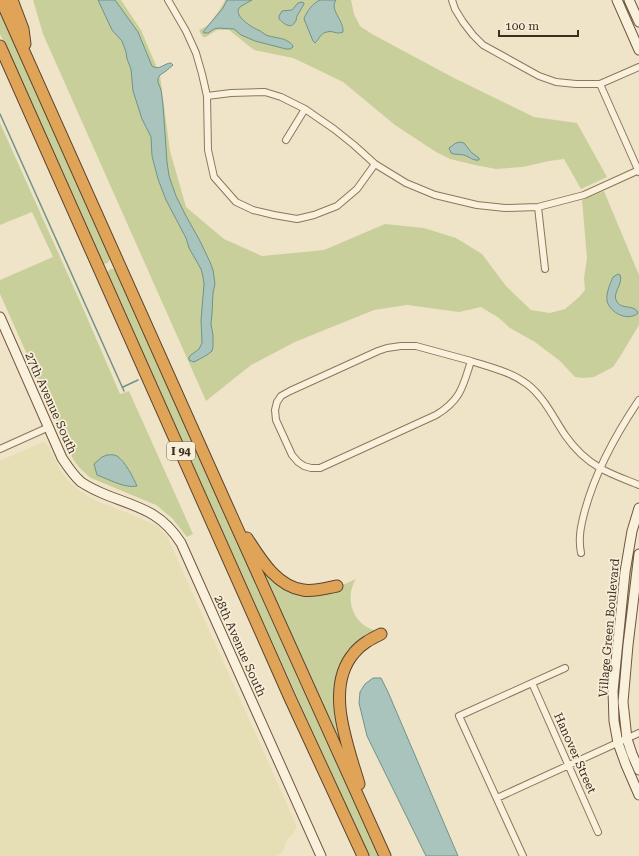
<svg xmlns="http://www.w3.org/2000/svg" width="639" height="856" viewBox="0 0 639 856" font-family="'Roboto Serif',serif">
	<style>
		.farmland { fill: #e6deb5 }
		.green { fill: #c9cf9b; fill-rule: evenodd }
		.water { fill: #a9c4bc; stroke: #6f938a }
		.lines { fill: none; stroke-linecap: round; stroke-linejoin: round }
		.stream { stroke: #6f938a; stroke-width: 1.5 }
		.street-casing { stroke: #8d765c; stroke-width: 8 }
		.secondary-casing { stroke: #6f573f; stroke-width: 11 }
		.highway-casing { stroke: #5b4430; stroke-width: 13 }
		.street { stroke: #faf1dc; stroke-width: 6 }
		.secondary { stroke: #faf1dc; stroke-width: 9 }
		.highway { stroke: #e0a458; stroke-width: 11 }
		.labels { text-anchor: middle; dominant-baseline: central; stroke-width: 3.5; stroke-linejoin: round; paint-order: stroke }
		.shield { fill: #f7eed8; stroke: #756857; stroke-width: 1 }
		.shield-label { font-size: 11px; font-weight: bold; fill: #3d2e20 }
		.street-label { font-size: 12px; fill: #3d2e20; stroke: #f7eed8 }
	</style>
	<rect width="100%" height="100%" fill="#f0e4c8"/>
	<!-- farmland -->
	<path class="farmland" d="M44,442L48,445L61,471L67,479L76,488L86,495L99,502L138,517L157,526L168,538L277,782L296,825V829L294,832L287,840L283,851L279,855L275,856H0V461L40,443Z"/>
	<!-- green -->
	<path class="green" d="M33,0H121L141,30L160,75L170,151L186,207L224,239L262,256L324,250L385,224L424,228L456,238L482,254L506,286L531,310L550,313L565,309L579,297L585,290L584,278L587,258L582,200L604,191L639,275V325L621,355L613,367L594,377L583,378L575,377L560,361L535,342L510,328L499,318L481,307L459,312L407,305L374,310L295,342L251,365L206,401L43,34Z
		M225,0H351L354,14L360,26L372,34L452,77L534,117L577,123L607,177L581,189L564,159L549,161L523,167L496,169L475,165L450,159L436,152L395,125L343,82L310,66L293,58L254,50L229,30H217L206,37H203L201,34L199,30C202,28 206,27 208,25C212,21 223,5 225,0Z
		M0,10L109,254L110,259L108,263L103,264L100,260L0,34Z
		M0,123L83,308L120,394L129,391L193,534L187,537L172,518L156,505L91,478C73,464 69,453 62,433L0,294V280L53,257L32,212L0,225ZM107,455C110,455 113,454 117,456C125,461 133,477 135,487L128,486L120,484Z
		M110,269H114L119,275L381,856H369L108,278L107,273Z
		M635,537L620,689L619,712L617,684L630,555Z
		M258,564L277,583L331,590L356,579C345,596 351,621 371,629C374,630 377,631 380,632L341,667L347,759Z"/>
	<!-- water -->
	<path class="water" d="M98,0H115L138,32L152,66C160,71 164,63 171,63L173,65L166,71L160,75L158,78V82L161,90L163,105L167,162L169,176L176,196L186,216L200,241L210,262L213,270L215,284L213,293L212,314L211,324L213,335V347L212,351L207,355L194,362L191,361L189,360V357L191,355L199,349L202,343L201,320L204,284L203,277L201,269L189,248L186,238L166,200L158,179L152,156L151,137L142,119L133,91L131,69L127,59L126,52L122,41L112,30Z
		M227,0H252C249,2 242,5 239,8C234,17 252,27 258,30C261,31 263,33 266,35C273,38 282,37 289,42C292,44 292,44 293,47L290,49H286L255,41L241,35L234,29L219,28L214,29L208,33H204L203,32L223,8Z
		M320,0H336C329,10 344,20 343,32C336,35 333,30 327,32C320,33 319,40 315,43L313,41L304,19C306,12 313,3 320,0Z
		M302,2L304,3V4C302,8 299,12 297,16C296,18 297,20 295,22C291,30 283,23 279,19V16L282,11L292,10L298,3Z
		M460,142L464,143L471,152L479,158V160C473,161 470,157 464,155C459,154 455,155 451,153L449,148L456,143Z
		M618,274L620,275C624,284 611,293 617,302C622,310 635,304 638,313C628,322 610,313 607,301C606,293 610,284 613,277Z
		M107,455C110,455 113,454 117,456C125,461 133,477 137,486C126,489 108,479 97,475L94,464L102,457Z
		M373,678H381L388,692L458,856H426L367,736L359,703L360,692L365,684Z"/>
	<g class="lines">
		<!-- stream -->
		<path class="stream" d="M0,114L124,391
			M123,387L138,380"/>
		<defs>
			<path id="street" d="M168,0L186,31L196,53L202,74L207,96L208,150L214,177L236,202L253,210L274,215L297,219L314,215L337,206L357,189L375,164
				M452,0L455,9L463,22L473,35L483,45L539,76L556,82L576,84H600L639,67
				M600,84L639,172
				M207,96L231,93L265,92L281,97L305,109L334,129L354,145L375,164L406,183L435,195L477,205L505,208L538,207L584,195L639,170
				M286,140L305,109
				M538,207L545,269
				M401,346H416L471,361C463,386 461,400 436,415L320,468H311L304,466L298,462L292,455L276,420L275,410L277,402L281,396L290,391L378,351L387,348Z
				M471,361C490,367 511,372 527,384C544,397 553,417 565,435C574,448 586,460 600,468C612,475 627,480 639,485
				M0,449L49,427
				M581,553C578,538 581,525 585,510C596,470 616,434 639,400
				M532,683L598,832
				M497,798L639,733
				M523,856L459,716L565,668"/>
			<path id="secondary" d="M617,0L639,50
				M629,0L639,22
				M0,317L62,458C68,467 73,475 81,482C90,488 99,492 109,496C141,508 162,513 181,543L321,856
				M639,508L632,531L625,572L613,691L614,721L618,743L626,765L639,795
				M639,554L628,645L623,702L627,739L632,754L639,770"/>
			<path id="highway" d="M1,0L224,499L385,856
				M12,0L23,29L25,44
				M0,46L290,698L363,856
				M247,538C260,558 276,586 303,590C314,592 326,588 337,586
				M359,784C348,746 324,688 354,653C361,644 371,639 381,634"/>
		</defs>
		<!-- street casing -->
		<use href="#street" class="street-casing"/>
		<!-- secondary casing -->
		<use href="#secondary" class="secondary-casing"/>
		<!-- highway casing -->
		<use href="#highway" class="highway-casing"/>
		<!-- street -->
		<use href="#street" class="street"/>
		<!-- secondary -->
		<use href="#secondary" class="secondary"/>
		<!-- highway -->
		<use href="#highway" class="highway"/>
	</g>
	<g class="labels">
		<!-- shield labels -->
		<rect class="shield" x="167" y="442" width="28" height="18" rx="3"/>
		<g class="shield-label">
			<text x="181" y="451">I 94</text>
		</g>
		<!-- street labels -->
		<g class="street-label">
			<text transform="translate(51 403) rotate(66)">27th Avenue South</text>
			<text transform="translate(609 628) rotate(-85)">Village Green Boulevard</text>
			<text transform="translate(240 646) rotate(66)">28th Avenue South</text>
			<text transform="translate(575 753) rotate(66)">Hanover Street</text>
		</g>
	</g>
	<!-- scale -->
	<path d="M499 30v6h79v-6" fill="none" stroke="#3d2e20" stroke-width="2"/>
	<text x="505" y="30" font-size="12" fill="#3d2e20" stroke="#f7eed8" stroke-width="3" paint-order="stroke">100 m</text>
</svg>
